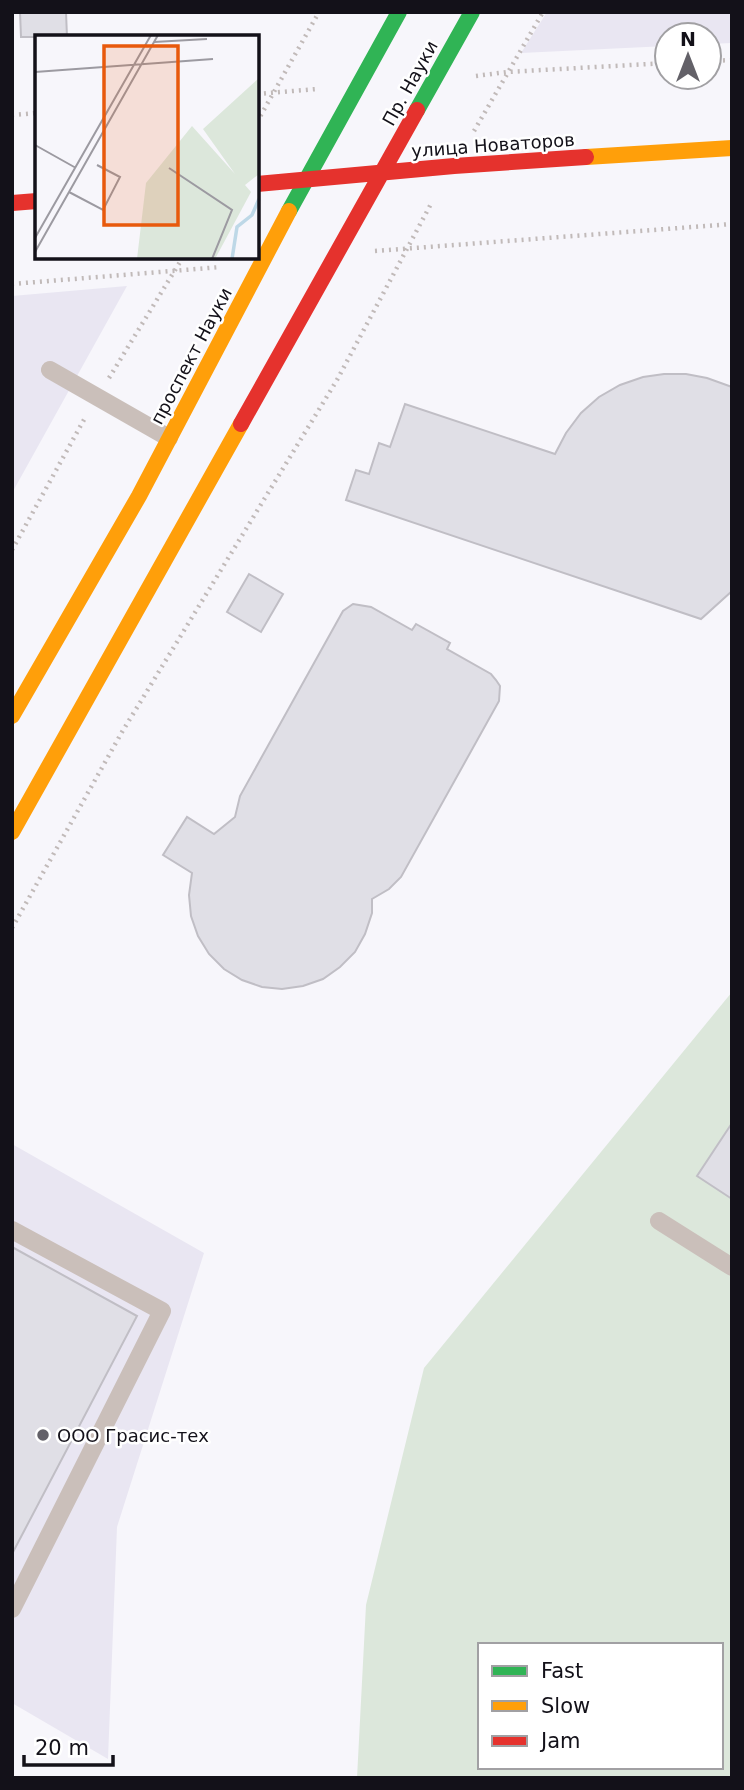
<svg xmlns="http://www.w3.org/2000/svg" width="744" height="1790" viewBox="0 0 744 1790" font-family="'DejaVu Sans',sans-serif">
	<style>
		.built { fill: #e9e6f2 }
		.green { fill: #dce7db; fill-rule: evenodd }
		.building { fill: #e0dfe6; stroke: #c0bec5; stroke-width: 2 }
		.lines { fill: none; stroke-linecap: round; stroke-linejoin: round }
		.path { stroke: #c1bab9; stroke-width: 4.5; stroke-dasharray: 2 5; stroke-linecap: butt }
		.lane { stroke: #cabfba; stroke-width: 18 }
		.fast { stroke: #30b455; stroke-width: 16 }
		.slow { stroke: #ff9f0a; stroke-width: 16 }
		.jam { stroke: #e5322d; stroke-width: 16 }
		.poi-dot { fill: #636168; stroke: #fff; stroke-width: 2.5 }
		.labels { text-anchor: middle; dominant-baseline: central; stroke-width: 5; stroke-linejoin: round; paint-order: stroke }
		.street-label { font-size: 18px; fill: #131119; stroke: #fff }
		.poi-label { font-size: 18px; fill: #131119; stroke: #fff; text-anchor: start }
		.inset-river { fill: none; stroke: #bed8e7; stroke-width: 3.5 }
		.inset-road { fill: none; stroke: #9c9aa1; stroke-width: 2 }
		.view { fill: #e8590c; fill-opacity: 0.15; stroke: #e8590c; stroke-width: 3.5 }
		.inset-edge { fill: none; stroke: #131119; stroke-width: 3.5 }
	</style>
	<rect width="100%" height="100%" fill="#f7f6fb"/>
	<!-- built -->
	<path class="built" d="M547,12H732V43L709,44V35H667V46L521,53Z
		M127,286L12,493V296Z
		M12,1144L204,1253L117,1527L108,1759L12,1703Z"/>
	<!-- green -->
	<path class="green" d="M732,992V1778H357L366,1605L424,1368ZM480,1645H721V1767H480Z"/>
	<!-- building -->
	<path class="building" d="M20,12H66L67,37H21Z
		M664,374H686L707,378L732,387V591L701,619L346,500L356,470L369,474L379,443L390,447L405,404L555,454L566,433L581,413L599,397L620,385L643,377Z
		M249,574L283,594L261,632L227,612Z
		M353,604L371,607L412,630L416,624L450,643L447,649L491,674L496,680L500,686L499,701L401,877L389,889L372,899V913L365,934L355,952L340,967L323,979L303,986L282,989L262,987L242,980L224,969L209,954L198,936L191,916L189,895L192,873L163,855L187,817L214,834L235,817L240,796L343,611Z
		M732,1123V1199L697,1176Z
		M12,1247L137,1316L12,1554Z"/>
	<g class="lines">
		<!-- path -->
		<path class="path" d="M709,61L732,60
			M476,76L507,72L667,63
			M257,94L317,89
			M12,115L37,113
			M257,122L319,12
			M474,131L543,12
			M375,251L732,224
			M12,284L221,267
			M109,378L183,257
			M12,550L86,416
			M12,928L122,732L337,380L432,202"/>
		<!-- lane -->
		<path class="lane" d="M50,370L169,438
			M659,1221L732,1267
			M12,1230L162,1311L12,1609"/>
		<!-- fast -->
		<path class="fast" d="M417,110L472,12
			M289,211L399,12"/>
		<!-- slow -->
		<path class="slow" d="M586,157L732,148
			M12,716L139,496L289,211
			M12,832L241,424"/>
		<!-- jam -->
		<path class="jam" d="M257,184L454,166L586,157
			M12,203L37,201
			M241,424L417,110"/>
	</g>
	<!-- markers -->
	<circle class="poi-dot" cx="43" cy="1435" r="7"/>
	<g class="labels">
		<!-- street labels -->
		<g class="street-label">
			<text transform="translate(410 83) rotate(-61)">Пр. Науки</text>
			<text transform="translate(493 145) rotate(-4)">улица Новаторов</text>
			<text transform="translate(191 356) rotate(-62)">проспект Науки</text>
		</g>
		<!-- poi labels -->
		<g class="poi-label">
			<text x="57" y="1435">ООО Грасис-тех</text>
		</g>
	</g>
	<!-- overview -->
	<g transform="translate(35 35)">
		<rect width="224" height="224" fill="#f7f6fb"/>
		<path d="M224,43V139L210,150L216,157L180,224H102L111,148L157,91L200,139L168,94Z" fill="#dce7db"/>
		<path class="inset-river" d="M197,224L202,192L217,180L224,164"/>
		<path class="inset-road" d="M119,7L172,4M0,37L178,24M0,110L41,133M134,133L197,175L177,224M34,157L68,175L85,142L62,130M0,203L116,0M0,217L123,0"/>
		<path class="view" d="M69,11H143V190H69Z"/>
		<rect width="224" height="224" class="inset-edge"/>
	</g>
	<!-- border -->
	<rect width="744" height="1790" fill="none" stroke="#131119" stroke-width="28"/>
	<!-- legend -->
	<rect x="478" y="1643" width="245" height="126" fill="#ffffff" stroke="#a1a0a3" stroke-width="2"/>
	<rect x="492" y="1666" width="35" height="10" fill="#30b455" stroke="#a1a0a3" stroke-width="2"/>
	<text x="541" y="1678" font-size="21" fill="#131119">Fast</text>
	<rect x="492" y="1701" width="35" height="10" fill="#ff9f0a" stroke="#a1a0a3" stroke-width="2"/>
	<text x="541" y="1713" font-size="21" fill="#131119">Slow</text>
	<rect x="492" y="1736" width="35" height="10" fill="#e5322d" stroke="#a1a0a3" stroke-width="2"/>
	<text x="541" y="1748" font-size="21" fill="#131119">Jam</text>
	<!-- north arrow -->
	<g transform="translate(688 56)"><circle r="33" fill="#ffffff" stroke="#a1a0a3" stroke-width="2"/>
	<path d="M0-5L12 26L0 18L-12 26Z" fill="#636168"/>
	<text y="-10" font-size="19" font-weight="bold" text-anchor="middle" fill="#131119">N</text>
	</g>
	<!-- scale -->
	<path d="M24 1755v10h89v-10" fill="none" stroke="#131119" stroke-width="3.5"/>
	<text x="35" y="1755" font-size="21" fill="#131119" stroke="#ffffff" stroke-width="5" paint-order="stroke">20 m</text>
</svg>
